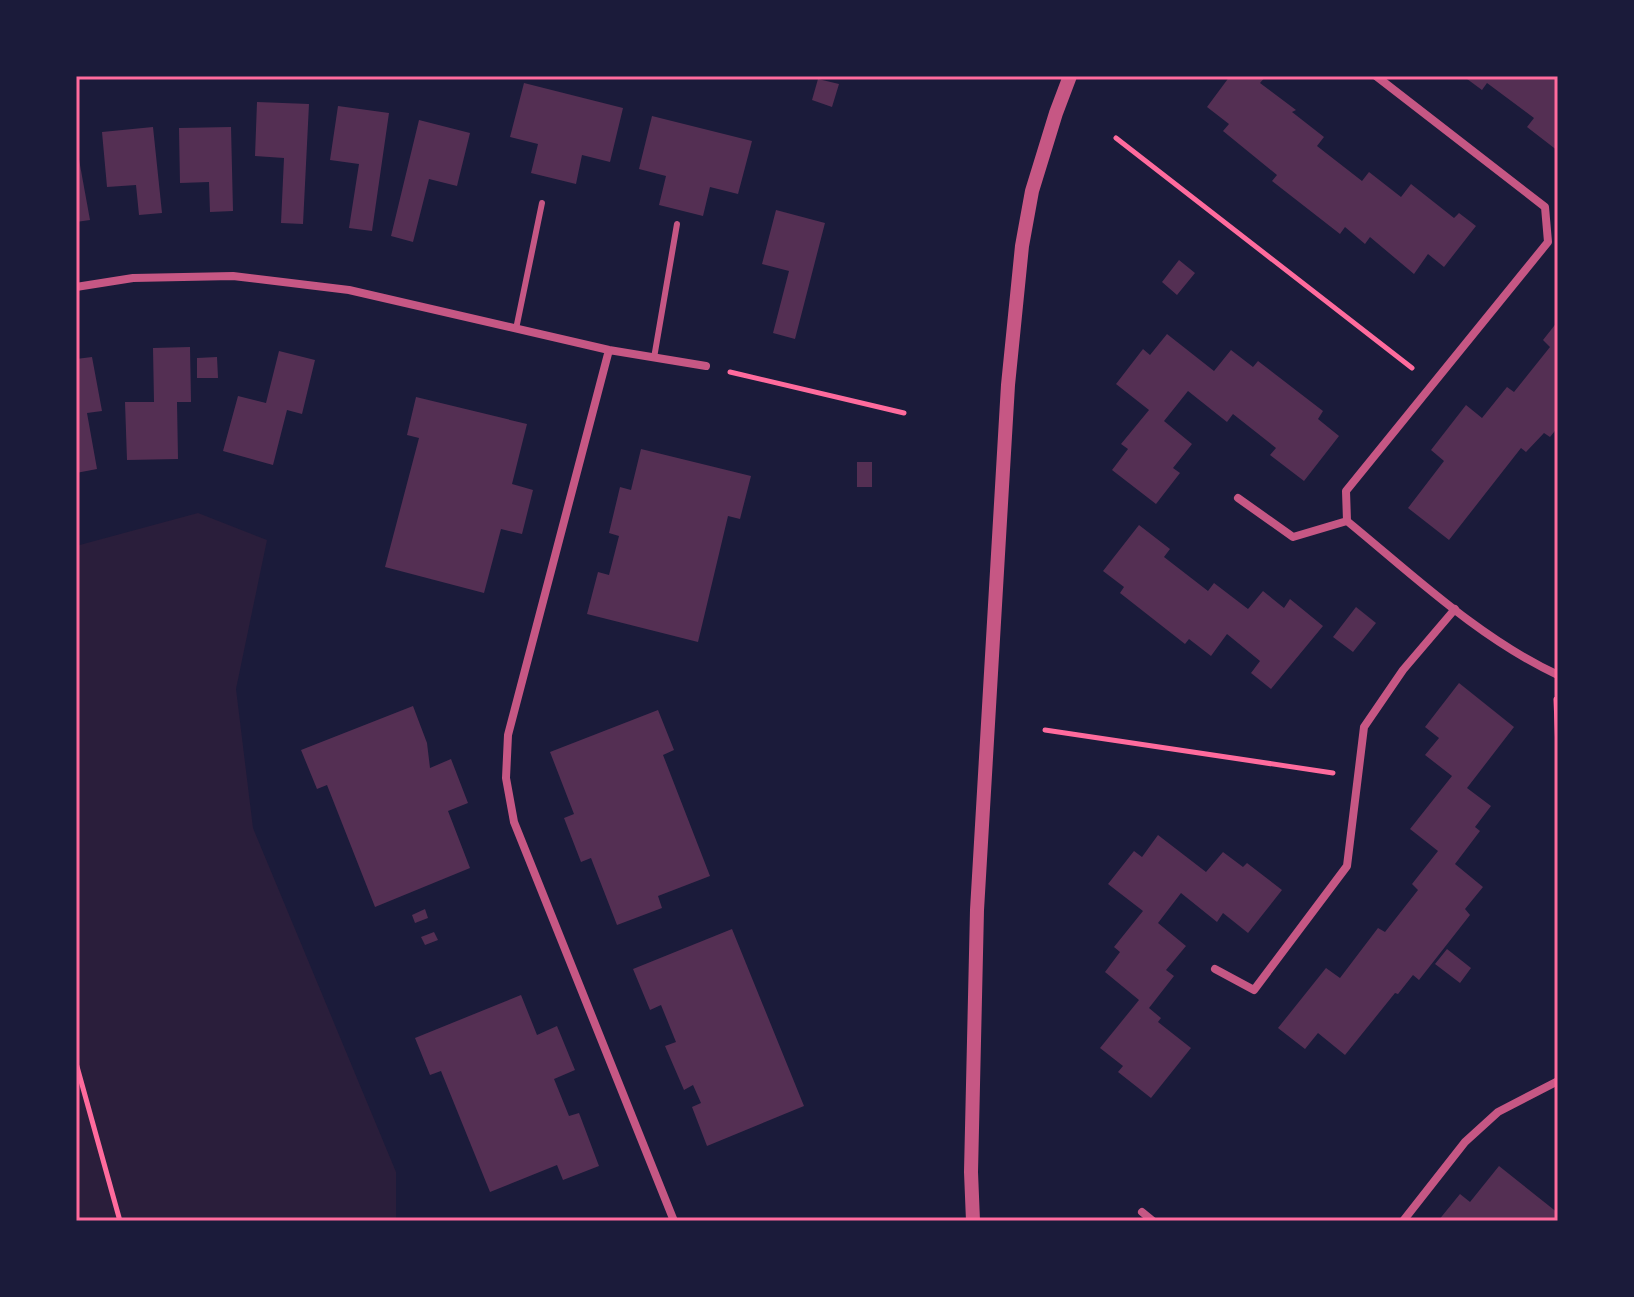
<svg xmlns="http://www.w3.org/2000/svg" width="1634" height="1297" viewBox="0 0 1634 1297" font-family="'Fira Sans Condensed',sans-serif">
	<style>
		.green { fill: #2a1e3b }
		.building { fill: #542f53 }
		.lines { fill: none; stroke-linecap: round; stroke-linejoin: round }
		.path { stroke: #ff6b9d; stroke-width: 5 }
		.service { stroke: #c65784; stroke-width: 6 }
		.minor { stroke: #c65784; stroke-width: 8 }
		.tertiary { stroke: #c65784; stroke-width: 14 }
		.neatline { fill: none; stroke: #ff6b9d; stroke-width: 3 }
	</style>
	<rect width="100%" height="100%" fill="#1b1b3a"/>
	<!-- green -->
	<path class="green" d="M198,513L267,540L236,689L253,828L396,1172V1221H76V546Z"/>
	<!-- building -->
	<path class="building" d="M1230,76H1266L1260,83L1296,110L1292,112L1324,137L1317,146L1362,181L1369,172L1401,197L1411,184L1454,218L1459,213L1476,226L1444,267L1428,254L1414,274L1370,237L1365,244L1345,227L1340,234L1272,181L1277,175L1223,131L1229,124L1207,107Z
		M1463,76H1558V151L1527,127L1534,118L1487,83L1482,90Z
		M818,79L839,84L832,107L812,100Z
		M524,83L623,108L610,162L582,155L576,184L531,173L538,144L510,137Z
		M257,102L309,104L303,224L281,223L284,158L255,156Z
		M338,106L389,113L372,231L349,228L359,164L330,160Z
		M652,116L752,141L738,194L710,187L703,216L659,205L666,176L639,169Z
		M419,120L470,133L457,186L429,179L413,242L391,236Z
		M153,127L162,213L139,215L136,185L107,187L102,132Z
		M231,127L233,211L210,212L209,182L180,183L179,128Z
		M76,143L90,220L76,222Z
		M776,210L825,223L795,339L773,333L789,271L762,264Z
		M1179,260L1195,273L1177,295L1162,282Z
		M1558,321V427L1550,437L1544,433L1526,452L1521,448L1449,540L1408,508L1444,461L1431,450L1466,405L1482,418L1507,387L1514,392L1550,347L1543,340Z
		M1167,334L1214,371L1231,350L1253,367L1258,361L1323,411L1318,419L1339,436L1304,481L1270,455L1276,448L1233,414L1227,422L1188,391L1164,421L1192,444L1173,468L1180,473L1156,504L1112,470L1128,449L1121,444L1149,410L1116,384L1143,349L1150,355Z
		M190,347L191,402H177L178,459L127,460L125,402H154L153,348Z
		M279,351L315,360L302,414L287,410L273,465L223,451L238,396L266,403Z
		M92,357L102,411L87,413L97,469L76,473V359Z
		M217,357L218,378H197V358Z
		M416,397L527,424L512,484L533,490L522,534L501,529L484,593L385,567L419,438L407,435Z
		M641,449L751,476L740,519L728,516L698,642L587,614L598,572L609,575L619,536L609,533L620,487L631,490Z
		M857,462H872V487H857Z
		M1139,525L1170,549L1164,557L1208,591L1214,583L1248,609L1263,591L1284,608L1290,599L1323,626L1271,689L1251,673L1260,661L1227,634L1211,656L1189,639L1185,644L1120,593L1124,587L1103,571Z
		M1356,607L1376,623L1353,652L1333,637Z
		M1459,683L1514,727L1467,788L1491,806L1475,827L1480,831L1455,864L1483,887L1465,909L1470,915L1419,980L1413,975L1398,994L1395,993L1345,1055L1318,1033L1305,1049L1278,1028L1326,968L1340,978L1378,928L1385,932L1418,890L1412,884L1438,851L1410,829L1452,776L1425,755L1439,738L1425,727Z
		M413,706L427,743L430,768L451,759L468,803L448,811L470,868L375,907L327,785L317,789L301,750Z
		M658,710L674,750L663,755L710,876L658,896L662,908L617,925L591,858L581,862L564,818L574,814L550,752Z
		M1158,835L1206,872L1223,852L1243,867L1247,863L1282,890L1248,933L1223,913L1217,922L1181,893L1158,923L1186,946L1166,970L1174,976L1149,1008L1161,1018L1158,1022L1191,1048L1151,1098L1118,1072L1123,1066L1100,1048L1139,1000L1105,972L1120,952L1114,947L1143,911L1108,884L1134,851L1142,857Z
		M425,909L428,918L415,923L412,915Z
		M732,929L804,1106L707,1146L692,1107L701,1103L693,1085L684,1090L665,1046L676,1042L661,1005L650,1010L633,969Z
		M434,932L438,940L425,945L421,937Z
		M1447,949L1471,968L1460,983L1435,964Z
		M521,995L537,1035L557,1026L575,1070L554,1079L569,1116L579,1113L599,1166L563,1180L557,1165L490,1192L441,1071L430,1075L415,1038Z
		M1499,1166L1558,1213V1221H1438L1460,1194L1470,1202Z"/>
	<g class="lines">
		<!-- path -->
		<path class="path" d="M1116,138L1412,368
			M730,372L904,413
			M1556,699L1558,750
			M1045,730L1333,773
			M76,1063L120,1221"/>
		<!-- service -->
		<path class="service" d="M516,329L542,203
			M654,358L677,224"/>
		<!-- minor -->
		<path class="minor" d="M1376,76L1545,207L1548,242L1346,491L1347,521C1413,575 1480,639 1558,675
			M76,287L133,278L233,276L349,290L609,350L706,366
			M609,350L508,735L506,778L514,822L674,1221
			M1238,498L1293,537L1347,521
			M1215,969L1254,990L1347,866L1364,727L1403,670L1455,609
			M1142,1212L1153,1221
			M1403,1221L1465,1142L1498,1112L1558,1081"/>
		<!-- tertiary -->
		<path class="tertiary" d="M973,1221L971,1172L977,910L1008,385L1022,246L1032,191L1056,113L1070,76"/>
	</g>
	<!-- border -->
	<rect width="1634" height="1297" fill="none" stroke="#1b1b3a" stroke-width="156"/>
	<rect x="78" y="78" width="1478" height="1141" class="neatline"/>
</svg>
